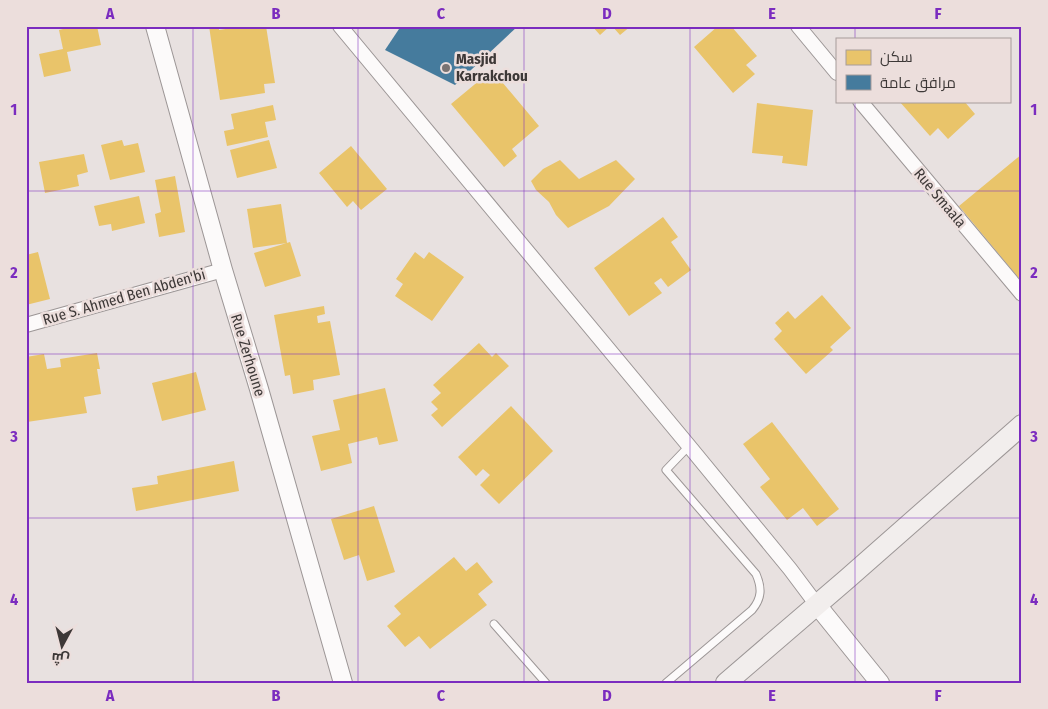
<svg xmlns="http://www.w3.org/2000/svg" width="1048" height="709" viewBox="0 0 1048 709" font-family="'Fira Sans Condensed',Cairo,sans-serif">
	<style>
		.homes { fill: #e9c46a }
		.public { fill: #457b9d }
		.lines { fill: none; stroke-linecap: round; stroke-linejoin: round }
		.service-casing { stroke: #9c9696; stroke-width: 9 }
		.minor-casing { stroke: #9c9696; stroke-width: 16 }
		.tertiary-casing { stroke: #9c9696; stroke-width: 20 }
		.secondary-casing { stroke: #9c9696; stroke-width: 22 }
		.service { stroke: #fcfafa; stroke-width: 7 }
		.minor { stroke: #fcfafa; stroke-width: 14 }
		.tertiary { stroke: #fcfafa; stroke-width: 18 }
		.secondary { stroke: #f2eeed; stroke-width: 20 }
		.grid { fill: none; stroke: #7b2cbf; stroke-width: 1; stroke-opacity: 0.55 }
		.poi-dot { fill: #797372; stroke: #ecdedc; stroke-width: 2 }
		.labels { text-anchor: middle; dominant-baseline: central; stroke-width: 5; stroke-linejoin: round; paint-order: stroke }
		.poi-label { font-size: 15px; font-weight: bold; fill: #3d3837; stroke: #ecdedc; text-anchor: start }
		.street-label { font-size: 15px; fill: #3d3837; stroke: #ecdedc }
		.neatline { fill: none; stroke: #7b2cbf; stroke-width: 2 }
		.grid-label { font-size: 16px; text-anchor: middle; font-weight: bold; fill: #7b2cbf }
	</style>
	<rect width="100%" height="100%" fill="#e8e1e0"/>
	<!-- homes -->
	<path class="homes" d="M75,26H97L101,45L67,52L71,71L44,77L39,54L63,49L59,30Z
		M209,26H219V30L245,26H266L275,83L264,84L265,93L220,100Z
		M592,26H610L600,35Z
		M612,26H631L620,35Z
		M718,26H731L757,56L746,65L755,74L733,93L694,47Z
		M492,70L539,126L512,149L517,156L504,167L451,104Z
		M899,101H964L975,114L948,139L938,128L930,136Z
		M757,103L813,110L807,166L782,163L783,156L752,153Z
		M273,105L276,120L265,122L268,137L227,146L224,131L234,129L231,114Z
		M122,140L124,146L138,143L145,172L110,180L101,145Z
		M269,140L277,168L237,178L230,150Z
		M351,146L387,189L361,210L353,201L347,207L319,173Z
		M84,154L88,172L77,175L79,186L45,193L39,162Z
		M1022,154V282L959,206Z
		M560,160L579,179L616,160L635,179L609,206L568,228L556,215L549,202L536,190L531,181L543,169Z
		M175,176L185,232L159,237L155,214L161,212L155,180Z
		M139,196L145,223L112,231L111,224L99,226L94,206Z
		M281,204L287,243L253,248L247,209Z
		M663,217L678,237L671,242L691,270L668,287L661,278L654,283L662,293L629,316L594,268Z
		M290,242L301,276L265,287L254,253Z
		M38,252L50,299L26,305V255Z
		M415,252L424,259L429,252L464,277L432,321L395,296L403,284L396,279Z
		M822,295L851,328L830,347L833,350L806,374L774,339L782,331L775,323L788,311L795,319Z
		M324,306L325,314L317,316L318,323L330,321L340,375L313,380L314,390L293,394L290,375L285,376L274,315Z
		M479,343L492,357L496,353L509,366L442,427L431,415L438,409L431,402L441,393L433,385Z
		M97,353L100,369H97L101,394L84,397L87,413L27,422L26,357L44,354L47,369L61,367L60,359Z
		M196,372L206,410L162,421L152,383Z
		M385,388L398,441L379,445L377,437L348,444L352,463L321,471L312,436L340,430L333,400Z
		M511,406L553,451L499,504L480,485L490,475L483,469L476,476L458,457Z
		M772,422L839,509L817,526L803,508L787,520L760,487L770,479L743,444Z
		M234,461L239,491L136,511L132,488L158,484L157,476Z
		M374,506L395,572L367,581L359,555L344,560L331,519Z
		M454,557L466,571L477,562L493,582L478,594L487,605L430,649L419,636L405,647L387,626L401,614L394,606Z"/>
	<!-- public -->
	<path class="public" d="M401,26H518L455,85L385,50Z"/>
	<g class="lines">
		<defs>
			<path id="service" d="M494,624L546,683
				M666,683L752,610C762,598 762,588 756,574L666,470L689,446"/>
			<path id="minor" d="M340,26L689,446L790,569L817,605
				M798,26L837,73
				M860,101L1022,294
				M26,325L223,270"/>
			<path id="tertiary" d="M155,26L223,270L259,389L343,683
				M817,605L880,683"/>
			<path id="secondary" d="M726,683L847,579L1022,425"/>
		</defs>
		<!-- service casing -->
		<use href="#service" class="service-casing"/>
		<!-- minor casing -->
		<use href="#minor" class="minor-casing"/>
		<!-- tertiary casing -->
		<use href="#tertiary" class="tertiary-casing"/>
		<!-- secondary casing -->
		<use href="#secondary" class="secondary-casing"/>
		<!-- service -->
		<use href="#service" class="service"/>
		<!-- minor -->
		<use href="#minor" class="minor"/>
		<!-- tertiary -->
		<use href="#tertiary" class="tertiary"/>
		<!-- secondary -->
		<use href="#secondary" class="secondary"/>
	</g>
	<!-- grid -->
	<path class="grid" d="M193,26V683M358,26V683M524,26V683M690,26V683M855,26V39M855,101V683M26,191H1022M26,354H1022M26,518H1022"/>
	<!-- markers -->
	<circle class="poi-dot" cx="446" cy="68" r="5"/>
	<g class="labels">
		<!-- poi labels -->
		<g class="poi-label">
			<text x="456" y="59">Masjid<tspan x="456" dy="17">Karrakchou</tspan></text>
		</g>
		<!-- street labels -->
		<g class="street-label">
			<text transform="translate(940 198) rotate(50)">Rue Smaala</text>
			<text transform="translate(124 297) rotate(-16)">Rue S. Ahmed Ben Abden'bi</text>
			<text transform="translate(248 355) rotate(73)">Rue Zerhoune</text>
		</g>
	</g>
	<!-- border -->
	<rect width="1048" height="709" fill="none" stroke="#ecdedc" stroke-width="55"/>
	<!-- legend -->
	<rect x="836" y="38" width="175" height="65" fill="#ecdedc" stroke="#a69c9a"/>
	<rect x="846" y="50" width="25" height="15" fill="#e9c46a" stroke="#a69c9a"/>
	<text x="880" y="62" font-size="15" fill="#3d3837">سكن</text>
	<rect x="846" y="75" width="25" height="15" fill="#457b9d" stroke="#a69c9a"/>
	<text x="880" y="88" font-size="15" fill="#3d3837">مرافق عامة</text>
	<!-- north arrow -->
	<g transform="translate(62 646) rotate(187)" stroke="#ecdedc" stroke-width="4" paint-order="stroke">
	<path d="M0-4L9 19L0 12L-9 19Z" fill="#3d3837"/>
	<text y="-8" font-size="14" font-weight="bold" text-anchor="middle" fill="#3d3837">ش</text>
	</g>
	<rect x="28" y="28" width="992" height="654" class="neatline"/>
	<g class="grid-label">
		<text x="110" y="19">A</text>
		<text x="276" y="19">B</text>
		<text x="441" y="19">C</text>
		<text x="607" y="19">D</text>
		<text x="772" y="19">E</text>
		<text x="938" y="19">F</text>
		<text x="14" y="115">1</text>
		<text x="1034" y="115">1</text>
		<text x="14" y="278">2</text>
		<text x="1034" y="278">2</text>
		<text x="14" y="442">3</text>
		<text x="1034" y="442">3</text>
		<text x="14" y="605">4</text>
		<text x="1034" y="605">4</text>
		<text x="110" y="701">A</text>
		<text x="276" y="701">B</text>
		<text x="441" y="701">C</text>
		<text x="607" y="701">D</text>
		<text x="772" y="701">E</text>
		<text x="938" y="701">F</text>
	</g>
</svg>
